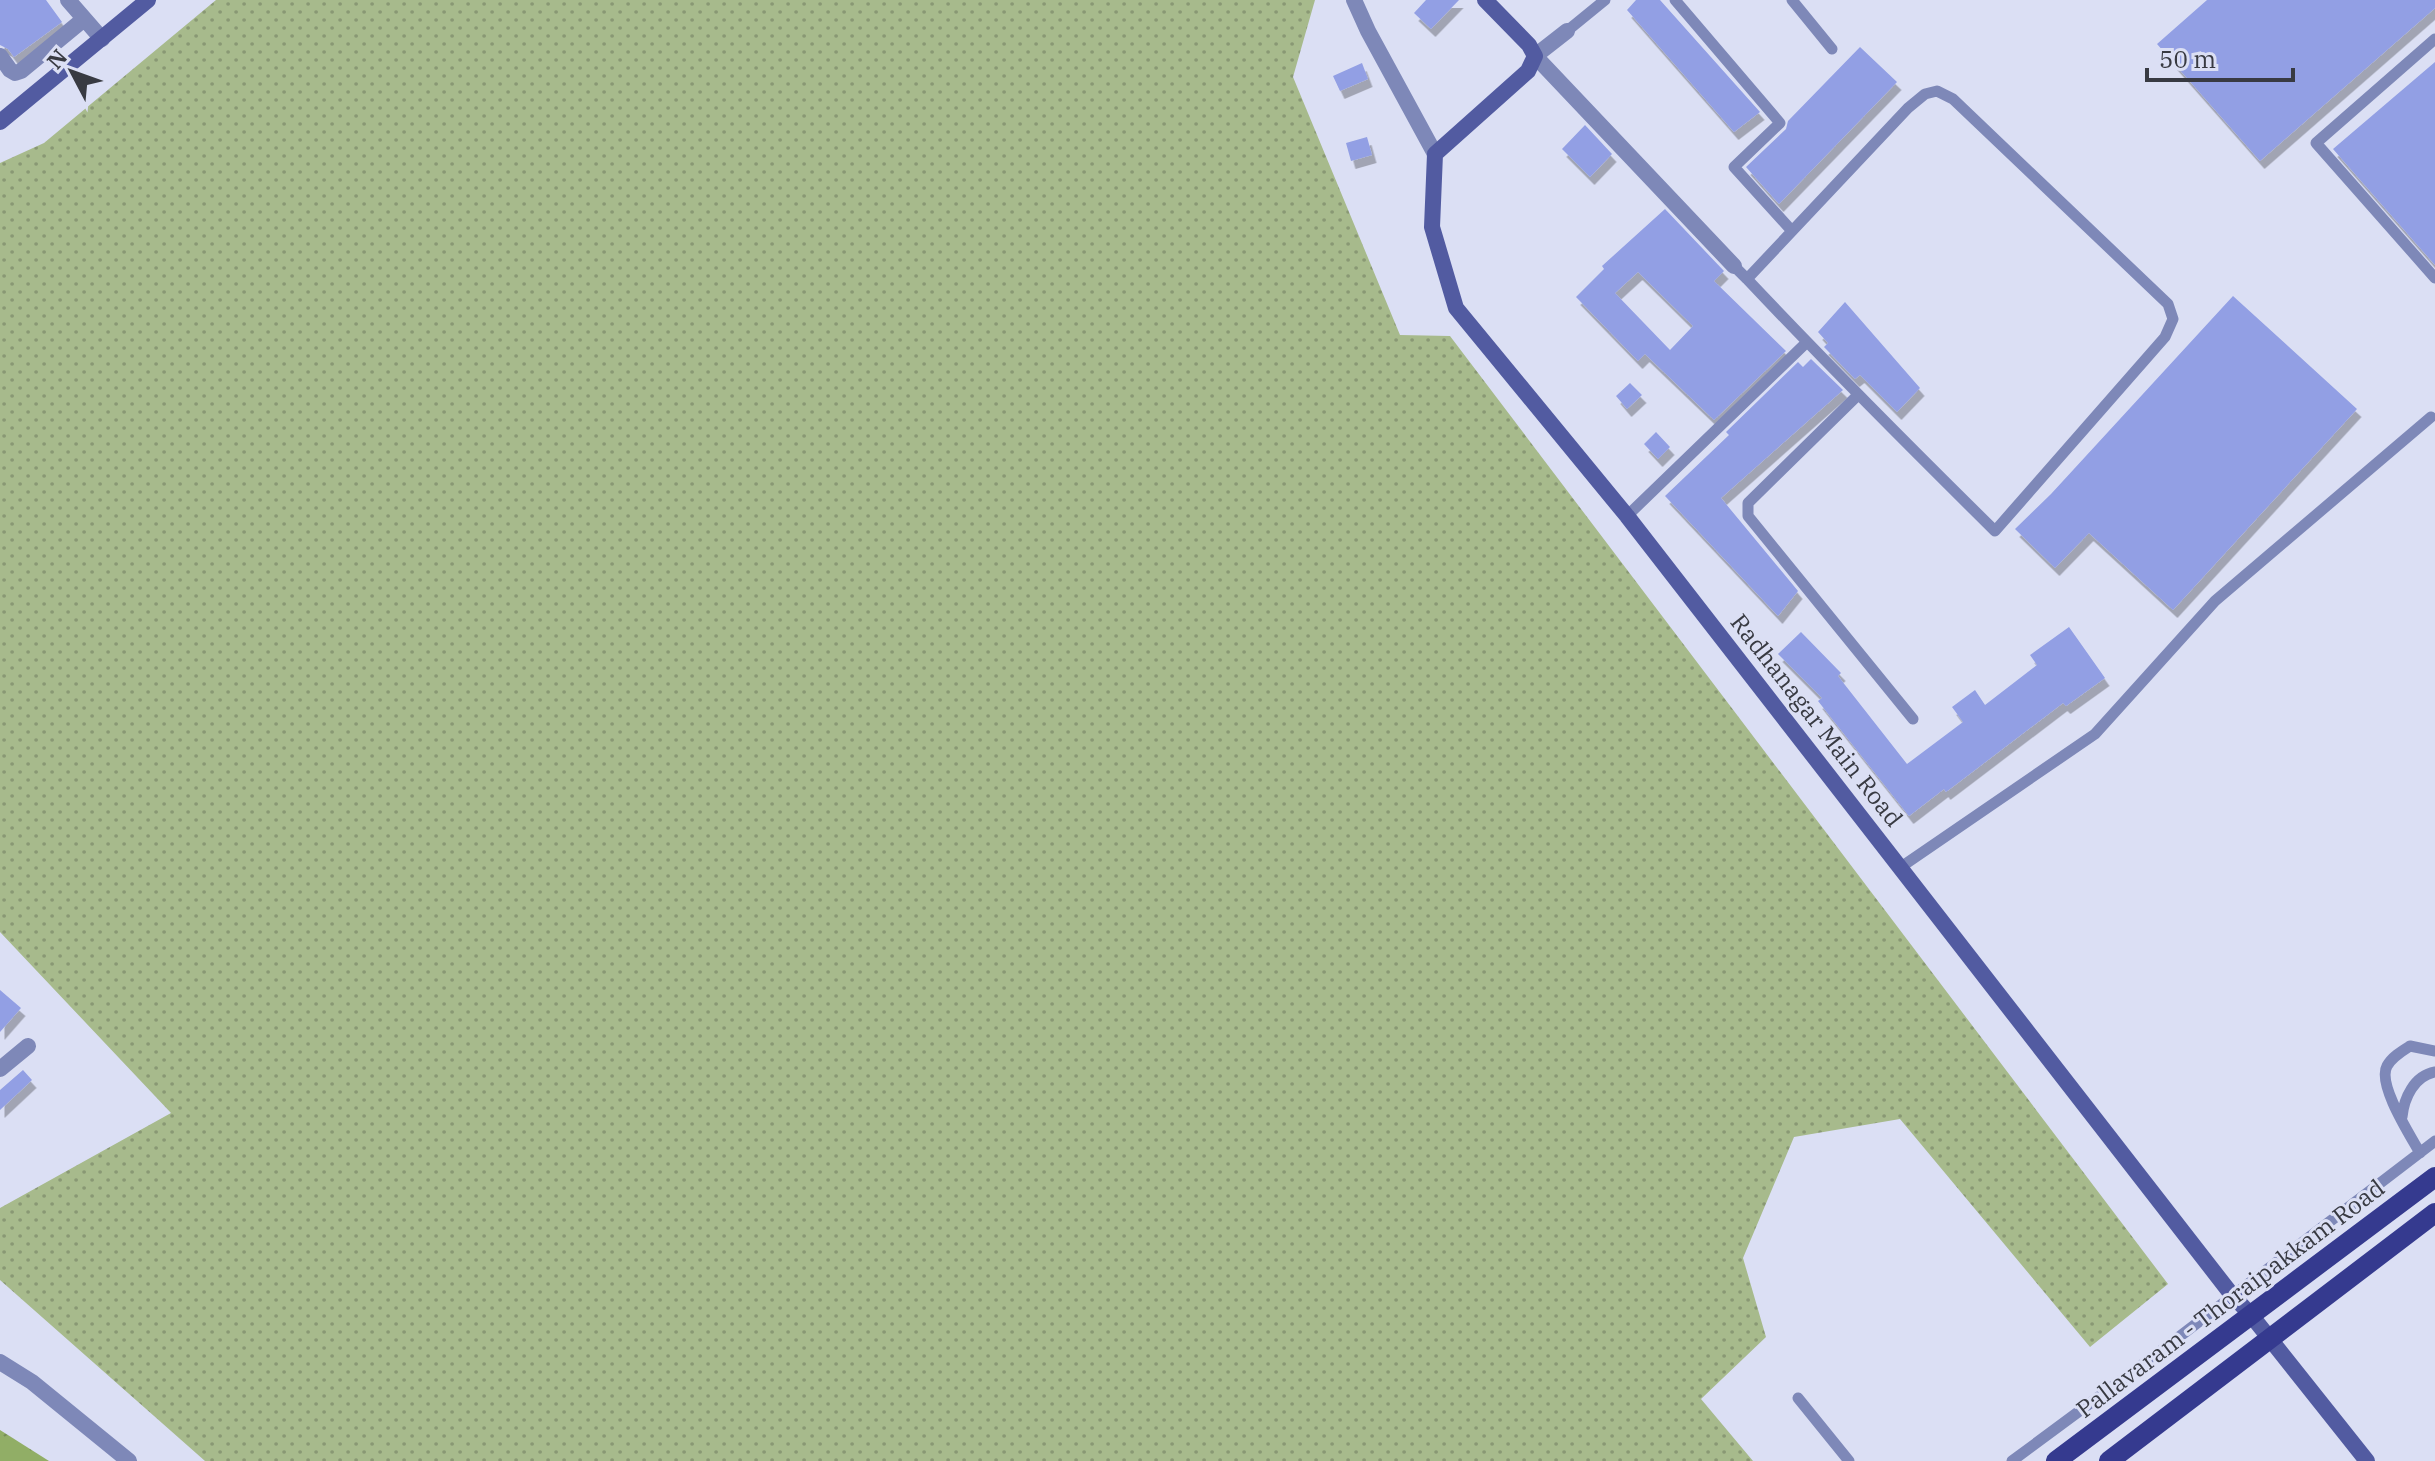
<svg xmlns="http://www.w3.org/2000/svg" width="2435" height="1461" viewBox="0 0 2435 1461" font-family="'IBM Plex Serif',serif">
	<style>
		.grass { fill: url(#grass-dots) }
		.water { fill: url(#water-ripples) }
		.building { fill: #929fe4; fill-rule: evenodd; filter: url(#shadow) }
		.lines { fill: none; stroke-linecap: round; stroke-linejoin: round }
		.lane { stroke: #7e88b8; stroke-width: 11 }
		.street { stroke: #7e88b8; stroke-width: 16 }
		.secondary { stroke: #525ba1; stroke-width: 16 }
		.primary { stroke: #353a8f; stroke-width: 20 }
		.labels { text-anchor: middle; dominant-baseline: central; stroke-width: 6; stroke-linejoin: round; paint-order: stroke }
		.street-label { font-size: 24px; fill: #383a42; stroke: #dbdff4 }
	</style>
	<defs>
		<pattern id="grass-dots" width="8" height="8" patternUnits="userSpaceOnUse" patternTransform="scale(2)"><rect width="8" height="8" fill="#a7ba8c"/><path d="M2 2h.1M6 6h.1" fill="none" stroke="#899874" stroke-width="1.8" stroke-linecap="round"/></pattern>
		<pattern id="water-ripples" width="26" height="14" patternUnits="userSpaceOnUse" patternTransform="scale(2)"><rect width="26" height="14" fill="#91ae66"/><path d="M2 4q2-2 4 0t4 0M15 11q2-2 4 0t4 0" fill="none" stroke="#778f56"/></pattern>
		<filter id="shadow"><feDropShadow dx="4.5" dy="8" stdDeviation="0" flood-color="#0004"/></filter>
	</defs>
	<rect width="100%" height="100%" fill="#dbdff4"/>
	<!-- grass -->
	<path class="grass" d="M216,0H1315L1293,77L1400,335L1450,336L2168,1284L2090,1347L1900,1119L1794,1137L1743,1258L1766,1337L1701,1399L1753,1461H205L0,1280V1208L171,1113L0,932V163L44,143Z"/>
	<!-- water -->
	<path class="water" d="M0,1430L49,1461H0Z"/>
	<!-- building -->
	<path class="building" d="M0,0H46L62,22L14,57L8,49L0,45Z
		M1426,0H1459L1431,29L1414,13Z
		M1636,0H1660L1760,112L1734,132L1627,10Z
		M2207,0H2435V8L2260,161L2157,44Z
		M1860,47L1897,82L1779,204L1746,167L1786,129L1788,121Z
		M2435,62V265L2333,149Z
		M1362,63L1368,79L1340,91L1333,76Z
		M1585,125L1612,154L1590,177L1562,149Z
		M1367,137L1372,155L1351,161L1346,143Z
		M1665,209L1724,271L1714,281L1786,351L1714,420L1645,354L1638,361L1576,297L1604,269L1602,266ZM1638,272L1693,326L1670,350L1615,293Z
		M2233,296L2357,409L2173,610L2089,533L2055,568L2015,529L2051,494Z
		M1845,302L1920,388L1897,412L1860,375L1855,379L1824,347L1828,343L1818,332Z
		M1811,359L1843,390L1721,498L1798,591L1778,616L1665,496L1729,435L1726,432L1798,362L1803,367Z
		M1630,383L1642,395L1627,409L1616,396Z
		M1656,432L1670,447L1658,459L1644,444Z
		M2069,627L2105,678L2066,706L2063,703L1946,792L1944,789L1909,816L1818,701L1822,698L1778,654L1801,632L1841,673L1838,676L1907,764L1963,722L1952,707L1975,690L1985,705L2037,665L2030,655Z
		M0,990L21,1008L0,1032Z
		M23,1070L32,1080L0,1110V1090Z"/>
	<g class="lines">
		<!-- lane -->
		<path class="lane" d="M1675,0L1780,123L1734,167L1792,231
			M1792,0L1832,49
			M1567,31L1605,0
			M2435,39L2316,143L2435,278
			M1734,266L1747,279C1828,365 1911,448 1995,531L2165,337L2173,319L2168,304L1953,99L1937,91L1925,94L1908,108L1747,279
			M1858,395L1748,503V516L1913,719
			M1627,516L1807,342
			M1901,867L2095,734L2215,601L2431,417
			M2402,1117C2404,1098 2414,1076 2435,1072
			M2420,1153C2410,1135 2377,1084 2387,1066C2392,1057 2402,1051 2410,1046L2435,1051
			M1798,1398L1849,1461
			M2012,1461L2158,1353L2435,1141"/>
		<!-- street -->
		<path class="street" d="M68,0L102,39
			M1354,0L1368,31L1435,154
			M1567,31L1535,56L1734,266
			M0,56L10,70L15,73L21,71L84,19
			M0,1069L28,1046
			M0,1362L32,1382L129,1461"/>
		<!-- secondary -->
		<path class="secondary" d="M1485,0L1529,45L1535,56L1528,71L1435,154L1432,227L1456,308L1627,516L2232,1295L2251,1315L2367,1461
			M0,122L148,0"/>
		<!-- primary -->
		<path class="primary" d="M2056,1461L2435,1177
			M2109,1461L2435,1213"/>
	</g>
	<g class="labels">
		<!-- street labels -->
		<g class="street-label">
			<text transform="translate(1817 720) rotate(52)">Radhanagar Main Road</text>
			<text transform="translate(2230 1298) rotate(-37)">Pallavaram - Thoraipakkam Road</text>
		</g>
	</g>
	<!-- north arrow -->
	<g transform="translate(72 72) rotate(311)" stroke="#dbdff4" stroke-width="6" paint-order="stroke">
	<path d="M0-6L14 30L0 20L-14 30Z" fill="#383a42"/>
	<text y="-12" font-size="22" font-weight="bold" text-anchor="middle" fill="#383a42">N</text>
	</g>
	<!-- scale -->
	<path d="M2147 68v12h146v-12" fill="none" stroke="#383a42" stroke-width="4"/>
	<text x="2159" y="68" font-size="24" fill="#383a42" stroke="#dbdff4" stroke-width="6" paint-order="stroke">50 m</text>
</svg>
